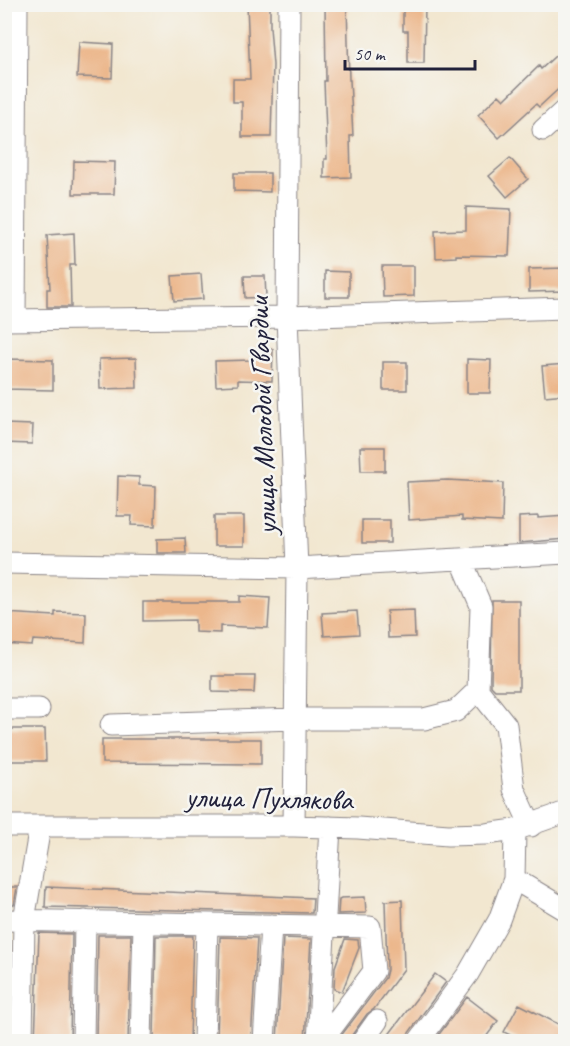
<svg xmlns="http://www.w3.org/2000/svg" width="570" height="1046" viewBox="0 0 570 1046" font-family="Caveat,sans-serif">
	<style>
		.building { fill: #ecb78c }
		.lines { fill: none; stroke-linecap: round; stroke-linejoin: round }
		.minor-casing { stroke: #8a8486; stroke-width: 23 }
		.minor { stroke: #fff; stroke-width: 21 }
		.labels { text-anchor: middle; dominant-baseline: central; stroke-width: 5; stroke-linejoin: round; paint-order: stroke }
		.street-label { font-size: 30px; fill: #22223b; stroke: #f6f6f2 }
	</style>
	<rect width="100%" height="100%" fill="#f6f6f2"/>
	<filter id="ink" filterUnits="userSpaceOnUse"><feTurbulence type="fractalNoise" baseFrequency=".0167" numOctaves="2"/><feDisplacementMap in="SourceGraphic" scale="12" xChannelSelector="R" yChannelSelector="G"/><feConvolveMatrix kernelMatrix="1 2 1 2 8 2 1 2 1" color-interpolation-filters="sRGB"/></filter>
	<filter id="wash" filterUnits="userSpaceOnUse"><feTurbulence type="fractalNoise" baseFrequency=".008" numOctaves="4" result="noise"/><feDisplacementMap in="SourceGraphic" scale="24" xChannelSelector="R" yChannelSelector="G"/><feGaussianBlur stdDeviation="1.35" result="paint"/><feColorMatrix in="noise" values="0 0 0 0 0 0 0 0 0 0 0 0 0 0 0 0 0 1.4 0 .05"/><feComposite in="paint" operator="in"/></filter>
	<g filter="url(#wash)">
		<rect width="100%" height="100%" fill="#f2e7d0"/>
		<g id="blocks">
			<!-- building -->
			<path class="building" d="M247,4H270V27L273,65L271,137H242V102H233V79H250Z
				M325,4H347L349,80H350L353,136H350L351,177L324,178V159H327L324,81H326Z
				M403,4H425L424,63H408V31H403Z
				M79,42L113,44L112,78L77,77Z
				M566,46V82L539,107L536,104L499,138L478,115L499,95L504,100L539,66L541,69Z
				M510,158L528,179L507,197L489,176Z
				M74,161L115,162L114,194H73Z
				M234,173H270V192L234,191Z
				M466,207L511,209L509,256L456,255V257L436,258L435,231L466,230Z
				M74,233L75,265H70L71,307H47V289H50L47,235Z
				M382,266H414V296L383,297Z
				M566,268V291L529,292V269Z
				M325,271L349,272V297H325Z
				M201,274L203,299L174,301L172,276Z
				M244,276H265L266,297L245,298Z
				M252,349H273L272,381L238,380V385L216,386L215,361L252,360Z
				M136,358L137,388L100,389L99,359Z
				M4,359L53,360V390L4,389Z
				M467,359L491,360L490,393H467Z
				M383,362H407V390H383Z
				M566,364V394L545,396L542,366Z
				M4,424L33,425L32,444L4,443Z
				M360,447H385V471H361Z
				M118,476L139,477V485L156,486L155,526L131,525L132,516H117Z
				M447,480L503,483L502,522L462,520V516L409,520L407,482Z
				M214,516H244V546H214Z
				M538,516V518L566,516V539L519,543V517Z
				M362,520H390V543H362Z
				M185,538L186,553H157V539Z
				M239,596L270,598L268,628L220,626V633L195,632V620L143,621V602H239Z
				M492,600H519V690H495L491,686Z
				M414,610L415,637L388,638L387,611Z
				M357,611L359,634L324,636L322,613Z
				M55,612L86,613L85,643L33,640L32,646L4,644V613L55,616Z
				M212,676H255L254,693L212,692Z
				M4,729H45L46,761H4Z
				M102,739H261V764L102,763Z
				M4,887H17L14,905H4Z
				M46,887L313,898L312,913L45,907Z
				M365,897L366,913L338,914L339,899L341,898Z
				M402,900L404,969L374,1009L367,1014L352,1035L349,1041H337L385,978L387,970L385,901Z
				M39,933L72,934L70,1041H35Z
				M98,935H131L128,1041H96Z
				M156,936H193L190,1041H154Z
				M220,937L257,938L251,1041H217Z
				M283,938L311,939L305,1041H277Z
				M345,939L358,940L359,948L342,992L334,989L335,967Z
				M435,974L446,982L408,1034L405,1041H384Z
				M467,997L498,1021L483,1041H434Z
				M519,1004L566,1028V1041H522L504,1032Z"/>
		</g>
	</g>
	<g filter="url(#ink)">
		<use href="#blocks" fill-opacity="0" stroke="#8a8486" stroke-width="1.5"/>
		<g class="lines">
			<defs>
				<path id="minor" d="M289,4L287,317L297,568L294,826
					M543,130L566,109
					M4,320L287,317L566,308
					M15,320L17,4
					M461,559L481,606L478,690L506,725L514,789L531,826
					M4,563L297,568L566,553
					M4,709H39
					M111,725L295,719H424L456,711L478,690
					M4,826H294L358,828L448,835L486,834L515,830L566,812
					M514,879L566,910
					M4,920L370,927L374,971L321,1042
					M22,1042L24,920L40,827
					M83,1042L85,921
					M141,1042L144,923
					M204,1042L207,924
					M264,1042L271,925
					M318,1042L330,827
					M362,1042L377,1021
					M418,1042L468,974L499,920L514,879L515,830"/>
			</defs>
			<!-- minor casing -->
			<use href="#minor" class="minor-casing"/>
			<!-- minor -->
			<use href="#minor" class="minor"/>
		</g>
	</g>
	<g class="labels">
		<!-- street labels -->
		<g class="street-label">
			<text transform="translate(262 416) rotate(-92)">улица Молодой Гвардии</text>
			<text transform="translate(269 798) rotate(1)">улица Пухлякова</text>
		</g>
	</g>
	<!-- margin -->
	<rect width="570" height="1046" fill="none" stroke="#f6f6f2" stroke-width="24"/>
	<!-- scale -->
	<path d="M345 60v9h130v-9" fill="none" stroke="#22223b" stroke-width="3"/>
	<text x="354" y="60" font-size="18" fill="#22223b" stroke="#f6f6f2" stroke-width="4.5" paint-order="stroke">50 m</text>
</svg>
